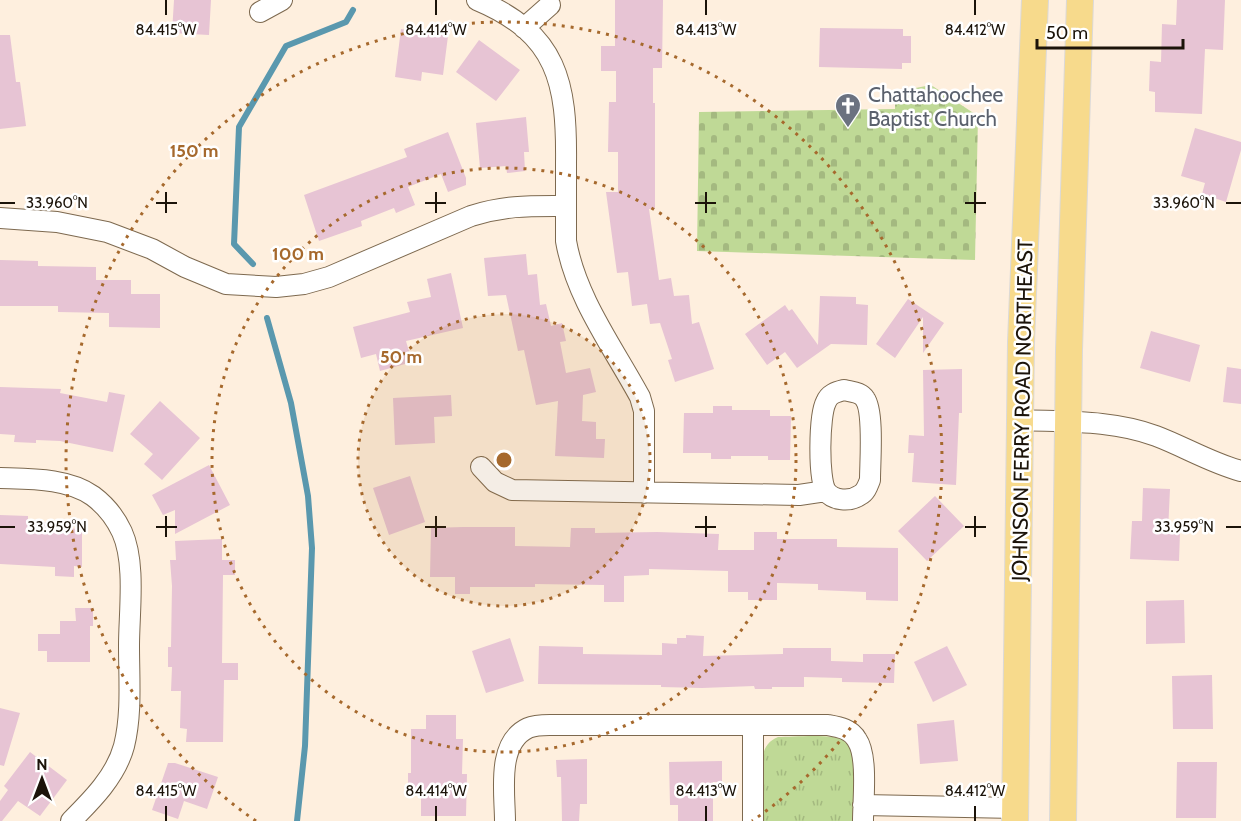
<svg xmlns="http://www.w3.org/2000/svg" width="1241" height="821" viewBox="0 0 1241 821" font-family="Cabin,sans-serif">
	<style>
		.grass { fill: url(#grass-tufts) }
		.cemetery { fill: url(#cemetery-stones) }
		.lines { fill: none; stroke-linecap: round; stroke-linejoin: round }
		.stream { stroke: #5a98ae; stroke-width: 6 }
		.building { fill: #e7c4d4 }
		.minor-casing { stroke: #7d694f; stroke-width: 22 }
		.major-casing { stroke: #dbd9d8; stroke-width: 28 }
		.minor { stroke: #fff; stroke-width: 20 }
		.major { stroke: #f7da8c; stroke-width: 26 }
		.ticks { fill: none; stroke: #1b1309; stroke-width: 2 }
		.ring { fill: none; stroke: #a6692d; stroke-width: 3; stroke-dasharray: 3 6 }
		.labels { text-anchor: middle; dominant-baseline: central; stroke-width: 5; stroke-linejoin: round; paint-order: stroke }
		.worship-label { font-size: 21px; fill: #5b616d; stroke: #fff; text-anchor: start }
		.street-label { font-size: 21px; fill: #1b1309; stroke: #fff }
		.ticks-label { font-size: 15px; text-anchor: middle; fill: #1b1309; stroke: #fff; stroke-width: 5; stroke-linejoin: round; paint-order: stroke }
		.centre { fill: #a6692d; stroke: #fff; stroke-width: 3 }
		.ring-label { font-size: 18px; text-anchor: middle; font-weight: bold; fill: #a6692d; stroke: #fff; stroke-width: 5; stroke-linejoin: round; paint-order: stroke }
	</style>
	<defs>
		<pattern id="grass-tufts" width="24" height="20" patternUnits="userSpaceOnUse" patternTransform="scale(1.5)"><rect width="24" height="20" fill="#bfd996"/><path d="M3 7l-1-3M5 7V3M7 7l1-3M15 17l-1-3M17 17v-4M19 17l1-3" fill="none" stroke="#a4b980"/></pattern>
		<pattern id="cemetery-stones" width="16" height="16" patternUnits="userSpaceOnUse" patternTransform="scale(1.5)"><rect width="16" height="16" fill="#bfd996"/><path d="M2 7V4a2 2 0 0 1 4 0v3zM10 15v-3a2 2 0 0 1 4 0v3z" fill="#a4b980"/></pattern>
	</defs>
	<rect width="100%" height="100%" fill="#feefde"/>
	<!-- grass -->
	<path class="grass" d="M778,737C794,737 834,733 846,741C851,744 852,749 854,753V821H763V755C765,746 769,741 778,737Z"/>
	<!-- cemetery -->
	<path class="cemetery" d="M931,85L978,116L975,260L697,251L699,112L895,109V92Z"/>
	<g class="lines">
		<!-- stream -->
		<path class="stream" d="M253,264L234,244L239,127L286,46L346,22L353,10
			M267,318L291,403L308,496L312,548L305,746L297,821"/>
	</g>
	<!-- building -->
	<path class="building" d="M174,0H211L209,35L172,33Z
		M615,0H663L662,68H653V103H655V209H649L659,280L671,278L674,296L689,295L692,324L699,322L714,369L675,382L668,360L672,359L660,323L650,324L647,304L632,306L628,272L617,273L606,192H618V152H608L609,102H616V71H601V46H615Z
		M1177,0H1225L1223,50L1205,49L1202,114L1155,112V92L1149,91L1150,61L1161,62L1162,24L1176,25Z
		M820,28L903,29V36H911V63H902V69L819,67Z
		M401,29L448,36L443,75L422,72L421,81L395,77Z
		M0,35H10L16,82H20L26,126L0,129Z
		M479,40L520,70L496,101L456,72Z
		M526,117L529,152H524L525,171L507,173L506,166L480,168L476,123Z
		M1195,128L1241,142V150L1226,202L1202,194L1205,183L1181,176Z
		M448,132L466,178V185L448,192L441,174L408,187L415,205L396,213L394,208L361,221L362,226L319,241L304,195L407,157L404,149Z
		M526,254L528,275L537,274L540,305L546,304L551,326L562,323L566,341L560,342L566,373L590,368L596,392L583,395L582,421L596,422V439H605L604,458L555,456L558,401L536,405L524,350L518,351L506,295L488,296L484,258Z
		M0,260L38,261V266L96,267V280H131V294H160V328L109,327V313L58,312V306H0Z
		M451,273L463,328L406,341L412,362L380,371L376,354L361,358L353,327L410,312L407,302L431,297L427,279Z
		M820,296L856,297V304L868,305L867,345L831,344L797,368L785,352L767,365L745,334L785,305L789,311L792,309L818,345Z
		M908,299L944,323L923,353V317L895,358L876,344Z
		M1151,331L1200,345L1190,382L1140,368Z
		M1227,367L1241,369V404L1223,402Z
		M962,369V413H959L956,485L912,482L914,453H908L909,435L924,436L923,370Z
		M0,387L61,389L60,393L107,402L109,392L125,395L113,452L60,441L36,440V443L14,442L15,435L0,434Z
		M451,395L452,416L434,417L435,443L395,445L393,398Z
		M160,401L200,438L162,480L144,464L153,454L130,434Z
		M713,406H732V410H770V416H791L790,460H768V456H731V459H711V453H683L684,413H713Z
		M209,465L230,505L175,534V510L163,515L152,495Z
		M410,476L425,522L389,535L373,488Z
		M1143,488L1170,489L1168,532L1180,533L1179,561L1130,559L1132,521H1142Z
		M935,496L964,526L927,561L898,531Z
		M0,515L28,516V522H60V528L82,529V567L74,566V577L55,576V567L0,564Z
		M463,527H515V546L570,547L571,528H595V533L657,532L719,534L718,550H754V532H777V539H837V547L898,548V601L866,600V592L818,590V584L777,583V600H748V592H728V571L649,569V575L624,576V602H604V585L535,584V587H470V594H455V577H430L431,528Z
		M222,539V560H235V575H223L222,663H238V680H224L223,742H186L187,729L180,728L181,691H171L172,667H168V647H171L172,586L170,560H176L175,541Z
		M1184,600L1185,643L1146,644V601Z
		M75,608H93V626H90V662H47V651H38V634H60V621H76Z
		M686,635L704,636L703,656L783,654V648H831V661L863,662V654H895L894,683L842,682V678L804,677V687H772V689H755L754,686L702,688L661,687V685L538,684L539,646L583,647V654L662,655V643L677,644V638H686Z
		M510,638L524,681L486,693L472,651Z
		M947,646L967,685L933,702L914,662Z
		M1212,675L1213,729H1173L1172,676Z
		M0,708L20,713L4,766L0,765Z
		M426,715H456V739H463L462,774H467L466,816H421V791H408V773H411V729H426Z
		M954,720L958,761L920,764L917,724Z
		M30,752L67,780L40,816L18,801L2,821H0V801L8,790L4,786Z
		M587,759V804H580L579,821H562L561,777H557L556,760Z
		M722,761V782H713V821H678V805H670L669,762Z
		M1177,762H1217L1216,818H1176Z
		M168,763H175L218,777L207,809L184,801L178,819L152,810Z"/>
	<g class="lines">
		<defs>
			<path id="minor" d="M477,0C558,34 567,83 566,163C566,189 566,215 566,241C576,298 613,347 640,397L644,411V493
				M260,12L282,0
				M524,28L550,5
				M0,218L57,222L107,232L152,249L185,267L226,284L276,287L304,284L329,277L471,216C506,205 530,206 566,206
				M844,390C852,392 861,392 865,399C874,412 870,462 870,480C868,485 866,492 860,495C850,502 833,501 826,491C818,479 819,415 826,402C829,394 836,392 844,390Z
				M1020,420C1066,422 1113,420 1156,436C1185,447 1211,463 1241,471
				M481,467L495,482L512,490L799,495L826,491
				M0,478C30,479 68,478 93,496C105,505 116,519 122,532C136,563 129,612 129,646C129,679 132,714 124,746C116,776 92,800 71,821
				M753,726V821
				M863,805L1016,808
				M505,821C505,793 496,743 528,728C537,724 548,725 557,725H828C839,727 851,729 857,740C868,756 863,800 863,821"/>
			<path id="major" d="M1015,821L1021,342L1035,0
				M1063,821L1069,350L1080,0"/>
		</defs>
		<!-- minor casing -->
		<use href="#minor" class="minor-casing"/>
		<!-- major casing -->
		<use href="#major" class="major-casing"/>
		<!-- minor -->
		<use href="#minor" class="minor"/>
		<!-- major -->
		<use href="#major" class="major"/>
	</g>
	<!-- ticks -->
	<path class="ticks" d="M166,0V15M436,0V15M706,0V15M975,0V15M166,192V213M436,192V213M706,192V213M975,192V213M0,203H15M156,203H177M425,203H446M695,203H716M965,203H986M1226,203H1241M166,516V537M436,516V537M706,516V537M975,516V537M0,527H15M156,527H177M425,527H446M695,527H716M965,527H986M1226,527H1241M166,806V821M436,806V821M706,806V821M975,806V821"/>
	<!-- distance rings -->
	<circle cx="504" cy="460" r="146" fill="#a6692d" fill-opacity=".12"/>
	<g class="ring">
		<circle cx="504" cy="460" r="146"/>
		<circle cx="504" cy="460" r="292"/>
		<path d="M256 821A438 438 0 1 1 752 821"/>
	</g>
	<!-- icons -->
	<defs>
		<symbol id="church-pin" viewBox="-11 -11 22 30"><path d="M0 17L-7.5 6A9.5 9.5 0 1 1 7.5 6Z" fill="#6b7280" stroke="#fff"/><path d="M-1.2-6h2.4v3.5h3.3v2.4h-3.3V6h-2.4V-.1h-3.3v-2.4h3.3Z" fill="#fff"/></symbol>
	</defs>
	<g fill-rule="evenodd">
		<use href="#church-pin" x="833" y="91" width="30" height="40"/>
	</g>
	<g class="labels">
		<!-- worship labels -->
		<g class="worship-label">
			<text x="868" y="94">Chattahoochee<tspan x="868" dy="24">Baptist Church</tspan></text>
		</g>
		<!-- street labels -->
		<g class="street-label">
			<text transform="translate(1022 410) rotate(-89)">JOHNSON FERRY ROAD NORTHEAST</text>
		</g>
	</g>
	<g class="ticks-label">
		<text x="166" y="35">84.415°W</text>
		<text x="436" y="35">84.414°W</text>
		<text x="706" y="35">84.413°W</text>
		<text x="975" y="35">84.412°W</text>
		<text x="57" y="208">33.960°N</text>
		<text x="1184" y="208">33.960°N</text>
		<text x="57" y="532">33.959°N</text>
		<text x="1184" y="532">33.959°N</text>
		<text x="166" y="796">84.415°W</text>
		<text x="436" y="796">84.414°W</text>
		<text x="706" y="796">84.413°W</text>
		<text x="975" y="796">84.412°W</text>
	</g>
	<circle cx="504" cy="460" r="9" class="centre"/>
	<g class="ring-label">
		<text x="194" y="157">150 m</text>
		<text x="298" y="260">100 m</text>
		<text x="401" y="363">50 m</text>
	</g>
	<!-- north arrow -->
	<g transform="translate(42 779)" stroke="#ffffff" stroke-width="4.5" paint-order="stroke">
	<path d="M0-4.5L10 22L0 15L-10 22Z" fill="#1b1309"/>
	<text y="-9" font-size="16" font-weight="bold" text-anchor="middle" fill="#1b1309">N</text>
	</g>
	<!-- scale -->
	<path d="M1037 39v9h146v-9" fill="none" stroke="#1b1309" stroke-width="3"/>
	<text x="1046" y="39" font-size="18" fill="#1b1309" stroke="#ffffff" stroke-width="4.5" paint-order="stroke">50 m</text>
</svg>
